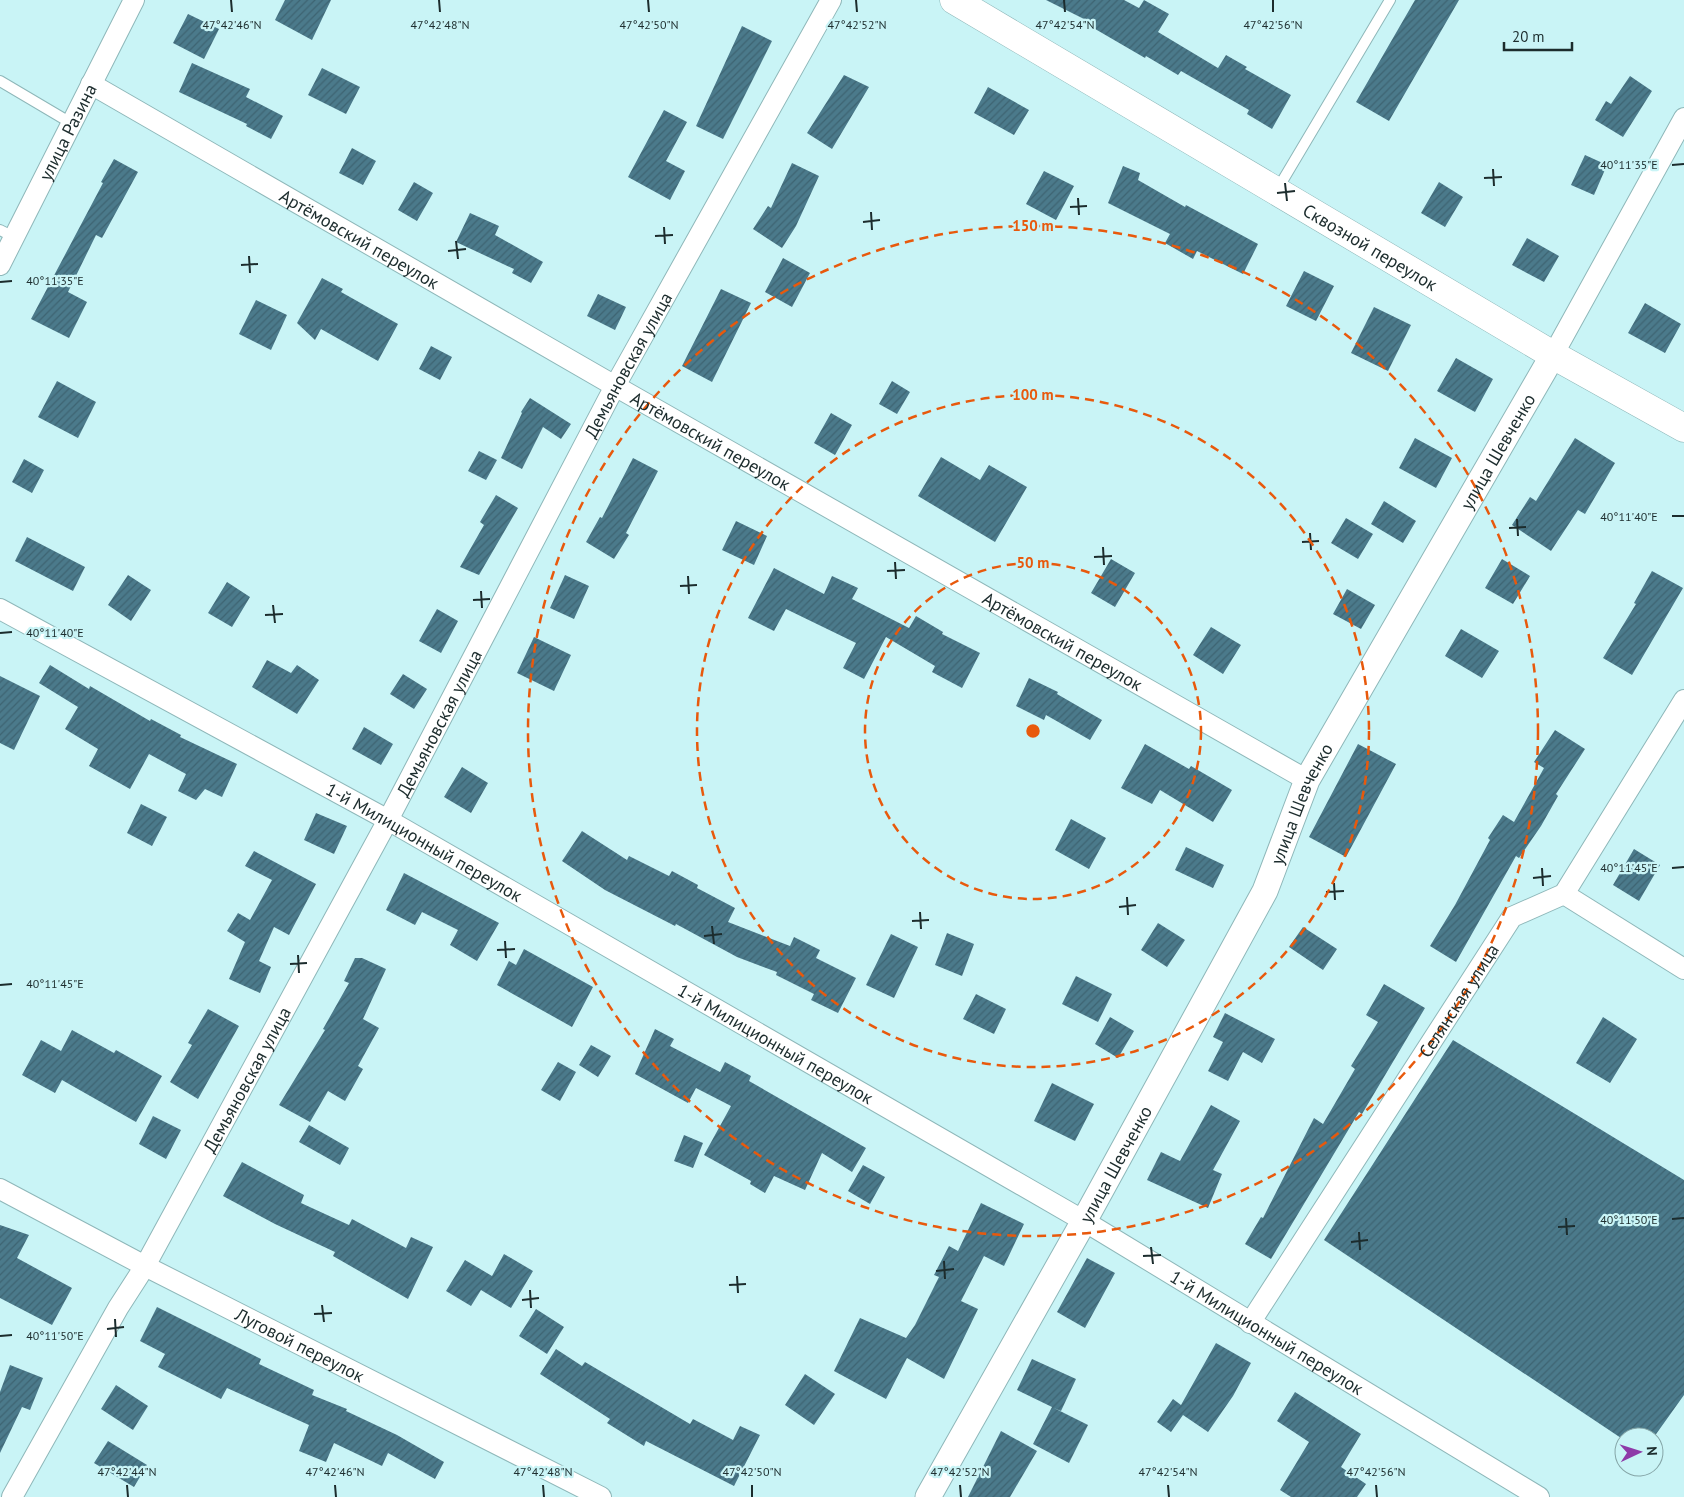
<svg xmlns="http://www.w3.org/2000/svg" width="1684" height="1497" viewBox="0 0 1684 1497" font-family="'PT Sans',sans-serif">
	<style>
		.building { fill: url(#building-hatch) }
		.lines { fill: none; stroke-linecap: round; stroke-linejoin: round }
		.service-casing { stroke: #8eb7b9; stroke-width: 12 }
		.minor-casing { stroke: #8eb7b9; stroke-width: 22 }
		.tertiary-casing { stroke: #8eb7b9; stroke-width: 27 }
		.primary-casing { stroke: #8eb7b9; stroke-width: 29 }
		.service { stroke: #fff; stroke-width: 10 }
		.minor { stroke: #fff; stroke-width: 20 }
		.tertiary { stroke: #fff; stroke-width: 25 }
		.primary { stroke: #fff; stroke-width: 28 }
		.ticks { fill: none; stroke: #1c2c2d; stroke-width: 2 }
		.ring { fill: none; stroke: #e8590c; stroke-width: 2.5; stroke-dasharray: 9 6 }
		.labels { text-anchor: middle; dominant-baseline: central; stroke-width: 4.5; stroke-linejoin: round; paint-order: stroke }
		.street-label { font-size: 18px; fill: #1c2c2d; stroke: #c9f4f6 }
		.ticks-label { font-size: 12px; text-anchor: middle; fill: #1c2c2d; stroke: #c9f4f6; stroke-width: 4.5; stroke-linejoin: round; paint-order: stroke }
		.centre { fill: #e8590c; stroke: #c9f4f6; stroke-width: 2.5 }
		.ring-label { font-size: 15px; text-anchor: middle; font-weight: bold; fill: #e8590c; stroke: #c9f4f6; stroke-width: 4.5; stroke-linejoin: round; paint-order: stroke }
	</style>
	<defs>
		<pattern id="building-hatch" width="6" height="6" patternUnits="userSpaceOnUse" patternTransform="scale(1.25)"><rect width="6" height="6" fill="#4b7a8b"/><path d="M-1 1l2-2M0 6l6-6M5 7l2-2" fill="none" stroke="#3e6472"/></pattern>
	</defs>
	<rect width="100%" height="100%" fill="#c9f4f6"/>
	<!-- building -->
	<path class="building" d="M285,0H331L312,40L275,20Z
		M1046,0H1124L1139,8L1144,0L1169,14L1158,32L1218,68L1226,55L1247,67L1245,69L1291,95L1272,129L1247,114L1249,110L1181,71L1178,75L1146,56L1145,58L1090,26L1092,23Z
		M1415,0H1459L1389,121L1356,102Z
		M188,14L219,29L204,59L173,43Z
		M742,26L772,41L723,139L696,126Z
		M192,63L250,89L246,97L283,116L271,139L246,126L247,124L179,92Z
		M322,68L360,87L346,114L308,95Z
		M844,75L869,87L832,149L807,133Z
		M1630,76L1652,91L1623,137L1595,120L1606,101L1611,104Z
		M988,87L1029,110L1014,135L974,113Z
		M664,110L687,122L666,161L685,171L670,200L628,177Z
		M352,148L376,161L363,185L339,173Z
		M1585,155L1607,165L1594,195L1571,185Z
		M114,159L138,172L102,238L96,235L68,292L87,302L69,338L31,319L103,183L101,182Z
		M792,163L819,176L796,226L782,248L753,229L768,206L771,208Z
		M1123,166L1140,173L1138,180L1185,207L1186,205L1258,244L1243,274L1197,251L1193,259L1165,243L1170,234L1108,203Z
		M1044,171L1074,186L1056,220L1026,204Z
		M414,182L433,193L417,221L398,210Z
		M1439,182L1463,197L1445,227L1421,213Z
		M470,213L499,226L495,235L543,262L531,283L512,273L514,269L456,242Z
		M1527,238L1559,256L1544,282L1512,265Z
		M783,258L810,273L792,307L765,292Z
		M1304,271L1334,286L1316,321L1286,306Z
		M322,278L343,289L341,292L398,324L378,361L321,329L315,340L297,323Z
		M721,289L751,303L712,382L682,366Z
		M598,294L626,307L615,330L587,316Z
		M256,300L287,315L271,350L239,334Z
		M1645,303L1681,324L1665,353L1628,333Z
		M1374,307L1411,325L1388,371L1351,353Z
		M431,346L452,357L440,380L419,369Z
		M1456,358L1493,379L1475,412L1437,391Z
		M57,381L96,402L78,438L38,417Z
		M892,381L910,392L897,414L879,404Z
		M530,398L571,424L561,439L543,427L522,469L501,458L522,413L521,412Z
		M831,413L852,425L835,455L814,443Z
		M1415,438L1452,458L1436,488L1399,468Z
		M1575,438L1615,463L1585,514L1578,510L1551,551L1512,525L1530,497L1536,501Z
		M479,451L497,460L486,480L468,471Z
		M941,457L980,480L989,465L1027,487L995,542L918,496Z
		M633,458L658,471L626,533L629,535L614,559L586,542L600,517L602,518Z
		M24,459L44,470L32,493L12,482Z
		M496,495L518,508L479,575L460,567L484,525L480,522Z
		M1384,501L1416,521L1403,543L1371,524Z
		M1346,518L1373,534L1358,559L1331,543Z
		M736,521L767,536L754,565L722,550Z
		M27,537L85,567L73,591L15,561Z
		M1111,559L1135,573L1115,607L1091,593Z
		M1502,559L1530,576L1513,604L1485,588Z
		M774,568L824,594L832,576L858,588L852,599L909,628L916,616L943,632L942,634L980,653L962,688L932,672L935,666L886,637L864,679L843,668L856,643L786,609L774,631L748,618Z
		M1652,571L1683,588L1632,675L1603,658L1636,604L1634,603Z
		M128,575L151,590L131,621L108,605Z
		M565,575L589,586L574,619L550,608Z
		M227,582L250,597L232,627L208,613Z
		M1347,589L1375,605L1361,629L1333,614Z
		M437,609L458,621L441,653L419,641Z
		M1211,627L1241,645L1223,674L1193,655Z
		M1461,629L1499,651L1482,678L1445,656Z
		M534,637L571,655L554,691L517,673Z
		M267,660L291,673L297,665L319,680L297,714L252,687Z
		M50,665L89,689L90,686L150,721L151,719L181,735L180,737L237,764L222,797L205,789L196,800L178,791L186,774L149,754L130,789L89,766L98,749L65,729L78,707L39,683Z
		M403,674L427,689L414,709L390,694Z
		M0,676L40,696L14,750L0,743Z
		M1029,678L1058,692L1057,694L1102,720L1090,740L1046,715L1044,720L1016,706Z
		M364,727L393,744L381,765L352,749Z
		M1555,730L1585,749L1556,794L1558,796L1541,826L1519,858L1516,856L1456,962L1430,946L1455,905L1490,840L1488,838L1503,815L1514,822L1544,768L1534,762Z
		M1145,744L1189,769L1191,766L1232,790L1213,822L1160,790L1152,804L1121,788Z
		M1358,744L1396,764L1346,857L1309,837Z
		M462,767L488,783L471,813L444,797Z
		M141,804L167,817L152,846L127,833Z
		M316,813L347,826L334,854L304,840Z
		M1071,819L1106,838L1089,869L1055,850Z
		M582,831L627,860L629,856L669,876L672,871L698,885L697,888L735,908L728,922L790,946L794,937L820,950L816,958L856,978L838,1013L811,1000L814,994L776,975L777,972L737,957L676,924L675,926L605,890L562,861Z
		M1186,847L1224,865L1213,888L1175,870Z
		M1634,849L1660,865L1639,901L1613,885Z
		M254,851L316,884L289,935L274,927L259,961L271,967L260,993L229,979L245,942L227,931L238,913L250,920L272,880L245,866Z
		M404,873L499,923L477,961L450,945L458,930L422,912L415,925L386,910Z
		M1158,923L1185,940L1167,967L1141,950Z
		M1303,927L1337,949L1323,970L1289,947Z
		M947,933L974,944L962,976L935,965Z
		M891,934L918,947L894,998L866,985Z
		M524,949L593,987L572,1027L497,985L509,961L516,965Z
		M355,958H362L386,969L363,1019L379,1028L358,1066L363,1069L345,1101L328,1091L310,1122L279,1105L325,1030L323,1029L349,983L344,981Z
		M1076,976L1112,994L1098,1022L1062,1004Z
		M1384,984L1425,1008L1362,1114L1359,1112L1271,1259L1245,1244L1261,1217L1263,1218L1314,1118L1323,1124L1355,1069L1351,1066L1378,1022L1366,1015Z
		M976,994L1006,1009L994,1034L963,1019Z
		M208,1009L239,1026L198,1099L170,1082L192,1045L188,1043Z
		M1225,1013L1275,1039L1262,1063L1243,1052L1228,1081L1208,1071L1223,1042L1213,1037Z
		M1110,1017L1134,1031L1118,1058L1095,1044Z
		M1603,1017L1637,1039L1610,1083L1576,1063Z
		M655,1029L674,1039L670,1046L720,1072L725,1062L751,1076L749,1081L866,1148L852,1172L822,1153L805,1190L774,1176L765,1193L750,1184L751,1181L704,1155L731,1106L696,1088L688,1103L635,1074Z
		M72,1030L114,1053L116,1050L162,1076L136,1122L62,1080L55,1093L22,1075L41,1040L61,1051Z
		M1453,1040L1684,1180V1395L1654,1437H1624V1440L1324,1240Z
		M591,1045L611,1056L598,1077L579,1065Z
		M558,1062L576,1072L560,1101L541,1090Z
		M1052,1083L1094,1104L1075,1141L1034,1121Z
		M1211,1105L1240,1121L1213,1170L1222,1174L1208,1208L1147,1180L1161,1152L1180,1161Z
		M153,1116L181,1130L166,1159L139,1144Z
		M309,1125L349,1148L340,1165L299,1142Z
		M684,1135L703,1143L693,1168L674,1161Z
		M242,1162L304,1195L301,1203L349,1225L352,1219L406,1248L411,1237L433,1247L408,1299L333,1256L335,1252L275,1224L223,1196Z
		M863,1165L885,1177L870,1204L848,1191Z
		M981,1203L1024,1224L1004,1266L984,1256L961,1301L978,1309L944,1379L907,1358L886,1399L834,1371L860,1318L906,1338L915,1325L939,1277L934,1275L949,1246L958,1251Z
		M0,1225L29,1235L17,1258L72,1288L52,1325L0,1298Z
		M504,1254L533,1271L511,1308L481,1290L471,1306L446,1291L465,1260L492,1276Z
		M1087,1258L1115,1273L1085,1328L1057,1312Z
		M157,1307L261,1359L259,1364L314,1390L312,1395L347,1409L346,1411L397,1435L444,1462L435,1479L388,1453L382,1466L334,1443L326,1462L299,1451L309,1425L227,1388L221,1399L158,1367L165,1354L140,1341Z
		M536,1309L564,1327L547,1354L519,1336Z
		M1216,1343L1251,1363L1233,1396L1208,1432L1183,1415L1171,1432L1157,1422L1173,1399L1181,1405Z
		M556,1349L582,1366L585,1362L690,1424L693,1419L733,1440L740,1426L760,1435L734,1486L646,1441L644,1446L607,1423L610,1419L540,1374Z
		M1032,1359L1076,1379L1061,1411L1054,1408L1088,1425L1069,1463L1033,1444L1052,1407L1017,1390Z
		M10,1365L43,1378L30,1410L22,1407L0,1453V1392Z
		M805,1374L835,1394L814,1425L785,1405Z
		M116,1385L148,1406L133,1430L101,1409Z
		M1295,1392L1361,1434L1341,1467L1366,1484L1357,1497H1291L1280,1490L1309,1442L1277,1421Z
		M1001,1431L1037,1451L1010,1497H968Z
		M108,1441L147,1465L134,1487L94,1463Z"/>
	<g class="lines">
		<defs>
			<path id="service" d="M0,81L71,123
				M1277,190L1390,0
				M0,230L14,237"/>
			<g id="minor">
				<path id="s1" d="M91,84L615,386L1307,780"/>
				<path id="s2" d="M0,265L134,0"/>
				<path d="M1553,355L1684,118"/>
				<path id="s3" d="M0,609L388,820L1084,1221L1539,1497"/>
				<path d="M1564,894L1684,969"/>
				<path id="s4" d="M0,1189L145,1266L601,1497"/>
				<path id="s5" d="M1250,1323L1512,917L1564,894L1684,700"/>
				<path id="s6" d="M12,1497L118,1308L145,1266L388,820L615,386L831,0"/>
			</g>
			<g id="tertiary">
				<path id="s7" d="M928,1497L1084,1221L1265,891L1307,780L1553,355"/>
			</g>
			<g id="primary">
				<path id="s8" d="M954,0L1553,355L1684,428"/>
			</g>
		</defs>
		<!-- service casing -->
		<use href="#service" class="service-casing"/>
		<!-- minor casing -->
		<use href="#minor" class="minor-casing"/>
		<!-- tertiary casing -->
		<use href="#tertiary" class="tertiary-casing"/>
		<!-- primary casing -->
		<use href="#primary" class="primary-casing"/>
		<!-- service -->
		<use href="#service" class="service"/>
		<!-- minor -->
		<use href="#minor" class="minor"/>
		<!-- tertiary -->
		<use href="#tertiary" class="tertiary"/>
		<!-- primary -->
		<use href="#primary" class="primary"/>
	</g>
	<!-- ticks -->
	<path class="ticks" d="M231,0L232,12M439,0L440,12M648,0L649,12M856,0L857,12M1064,0L1065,12M1273,0V12M1672,165L1684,164M1493,169L1494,186M1484,178L1502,177M1285,183L1287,201M1277,193L1295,191M1078,198L1079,215M1070,207L1087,206M871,212L872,230M863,222L880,220M664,227L665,244M655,236L673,235M456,241L458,259M448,251L466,249M249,256L250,273M241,265L258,264M0,282L12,281M1672,516H1684M1517,519L1518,536M1509,528L1526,527M1310,533L1311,550M1302,542L1319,541M1103,547L1104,565M1094,557L1112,556M895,562L896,579M887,571L905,570M688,576L689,594M680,586L697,585M481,591L482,608M473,600L490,599M273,605L275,623M265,615L283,614M0,633L12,632M1542,868L1543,886M1672,868L1684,867M1533,878L1551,876M1334,883L1335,900M1326,892L1344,891M1127,897L1128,915M1119,907L1136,905M920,912L921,929M912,921L929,920M712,926L714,944M704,936L722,934M505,941L506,958M497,950L515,949M298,955L299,973M290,964L307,963M0,985L12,984M1566,1218L1567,1235M1672,1219L1684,1218M1558,1227L1575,1226M1359,1232L1360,1250M1351,1242L1368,1240M1151,1247L1153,1264M1143,1256L1161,1255M944,1261L945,1279M936,1271L954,1269M737,1276L738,1293M729,1285L746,1284M530,1290L531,1308M522,1300L539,1298M322,1305L324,1322M314,1314L332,1313M115,1319L116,1337M107,1329L124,1327M0,1336L12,1335M127,1485L128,1497M335,1485L336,1497M543,1485L544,1497M752,1485V1497M960,1485L961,1497M1168,1485L1169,1497M1376,1485L1377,1497"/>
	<!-- distance rings -->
	<g class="ring">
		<circle cx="1033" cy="731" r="168"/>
		<circle cx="1033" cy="731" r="336"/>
		<circle cx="1033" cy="731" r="505"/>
	</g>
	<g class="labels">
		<!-- street labels -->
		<g class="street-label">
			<text stroke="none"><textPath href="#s2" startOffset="149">улица Разина</textPath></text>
			<text stroke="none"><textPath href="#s1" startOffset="310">Артёмовский переулок</textPath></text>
			<text stroke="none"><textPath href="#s8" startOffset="484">Сквозной переулок</textPath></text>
			<text stroke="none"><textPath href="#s6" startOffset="1289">Демьяновская улица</textPath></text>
			<text stroke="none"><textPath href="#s1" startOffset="715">Артёмовский переулок</textPath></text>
			<text stroke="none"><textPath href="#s7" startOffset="1192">улица Шевченко</textPath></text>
			<text stroke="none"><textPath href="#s1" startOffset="1120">Артёмовский переулок</textPath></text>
			<text stroke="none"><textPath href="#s6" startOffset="884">Демьяновская улица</textPath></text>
			<text stroke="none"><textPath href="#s7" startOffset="788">улица Шевченко</textPath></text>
			<text stroke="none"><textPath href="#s3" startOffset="484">1-й Милиционный переулок</textPath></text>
			<text stroke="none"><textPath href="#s5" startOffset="384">Селянская улица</textPath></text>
			<text stroke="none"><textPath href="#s3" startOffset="889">1-й Милиционный переулок</textPath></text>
			<text stroke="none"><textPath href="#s6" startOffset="479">Демьяновская улица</textPath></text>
			<text stroke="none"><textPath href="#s7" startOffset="382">улица Шевченко</textPath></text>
			<text stroke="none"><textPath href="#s3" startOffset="1459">1-й Милиционный переулок</textPath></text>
			<text stroke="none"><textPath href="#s4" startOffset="338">Луговой переулок</textPath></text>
		</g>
	</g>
	<g class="ticks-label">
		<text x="1273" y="29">47°42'56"N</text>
		<text x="232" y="29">47°42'46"N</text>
		<text x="440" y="29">47°42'48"N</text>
		<text x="649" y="29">47°42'50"N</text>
		<text x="857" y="29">47°42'52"N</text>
		<text x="1065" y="29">47°42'54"N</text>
		<text x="1629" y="169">40°11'35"E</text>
		<text x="55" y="285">40°11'35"E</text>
		<text x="1629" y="521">40°11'40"E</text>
		<text x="55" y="637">40°11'40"E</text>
		<text x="1629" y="872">40°11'45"E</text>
		<text x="55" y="988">40°11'45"E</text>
		<text x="1629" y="1224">40°11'50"E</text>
		<text x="55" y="1340">40°11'50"E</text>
		<text x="127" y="1476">47°42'44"N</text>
		<text x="335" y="1476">47°42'46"N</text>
		<text x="543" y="1476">47°42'48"N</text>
		<text x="752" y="1476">47°42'50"N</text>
		<text x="960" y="1476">47°42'52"N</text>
		<text x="1168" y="1476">47°42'54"N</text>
		<text x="1376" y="1476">47°42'56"N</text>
	</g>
	<circle cx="1033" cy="731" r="8" class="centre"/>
	<g class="ring-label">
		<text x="1033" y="231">150 m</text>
		<text x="1033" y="400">100 m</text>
		<text x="1033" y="568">50 m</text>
	</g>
	<!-- north arrow -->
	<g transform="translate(1639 1452) rotate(86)"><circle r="24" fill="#c9f4f6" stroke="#84a4a6"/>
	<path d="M0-4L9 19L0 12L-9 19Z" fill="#8e3aa8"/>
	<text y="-8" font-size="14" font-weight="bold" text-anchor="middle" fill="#1c2c2d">N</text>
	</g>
	<!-- scale -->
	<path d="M1504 42v8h68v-8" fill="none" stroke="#1c2c2d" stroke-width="2.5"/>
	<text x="1512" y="42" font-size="15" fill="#1c2c2d" stroke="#c9f4f6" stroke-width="4" paint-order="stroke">20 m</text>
</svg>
